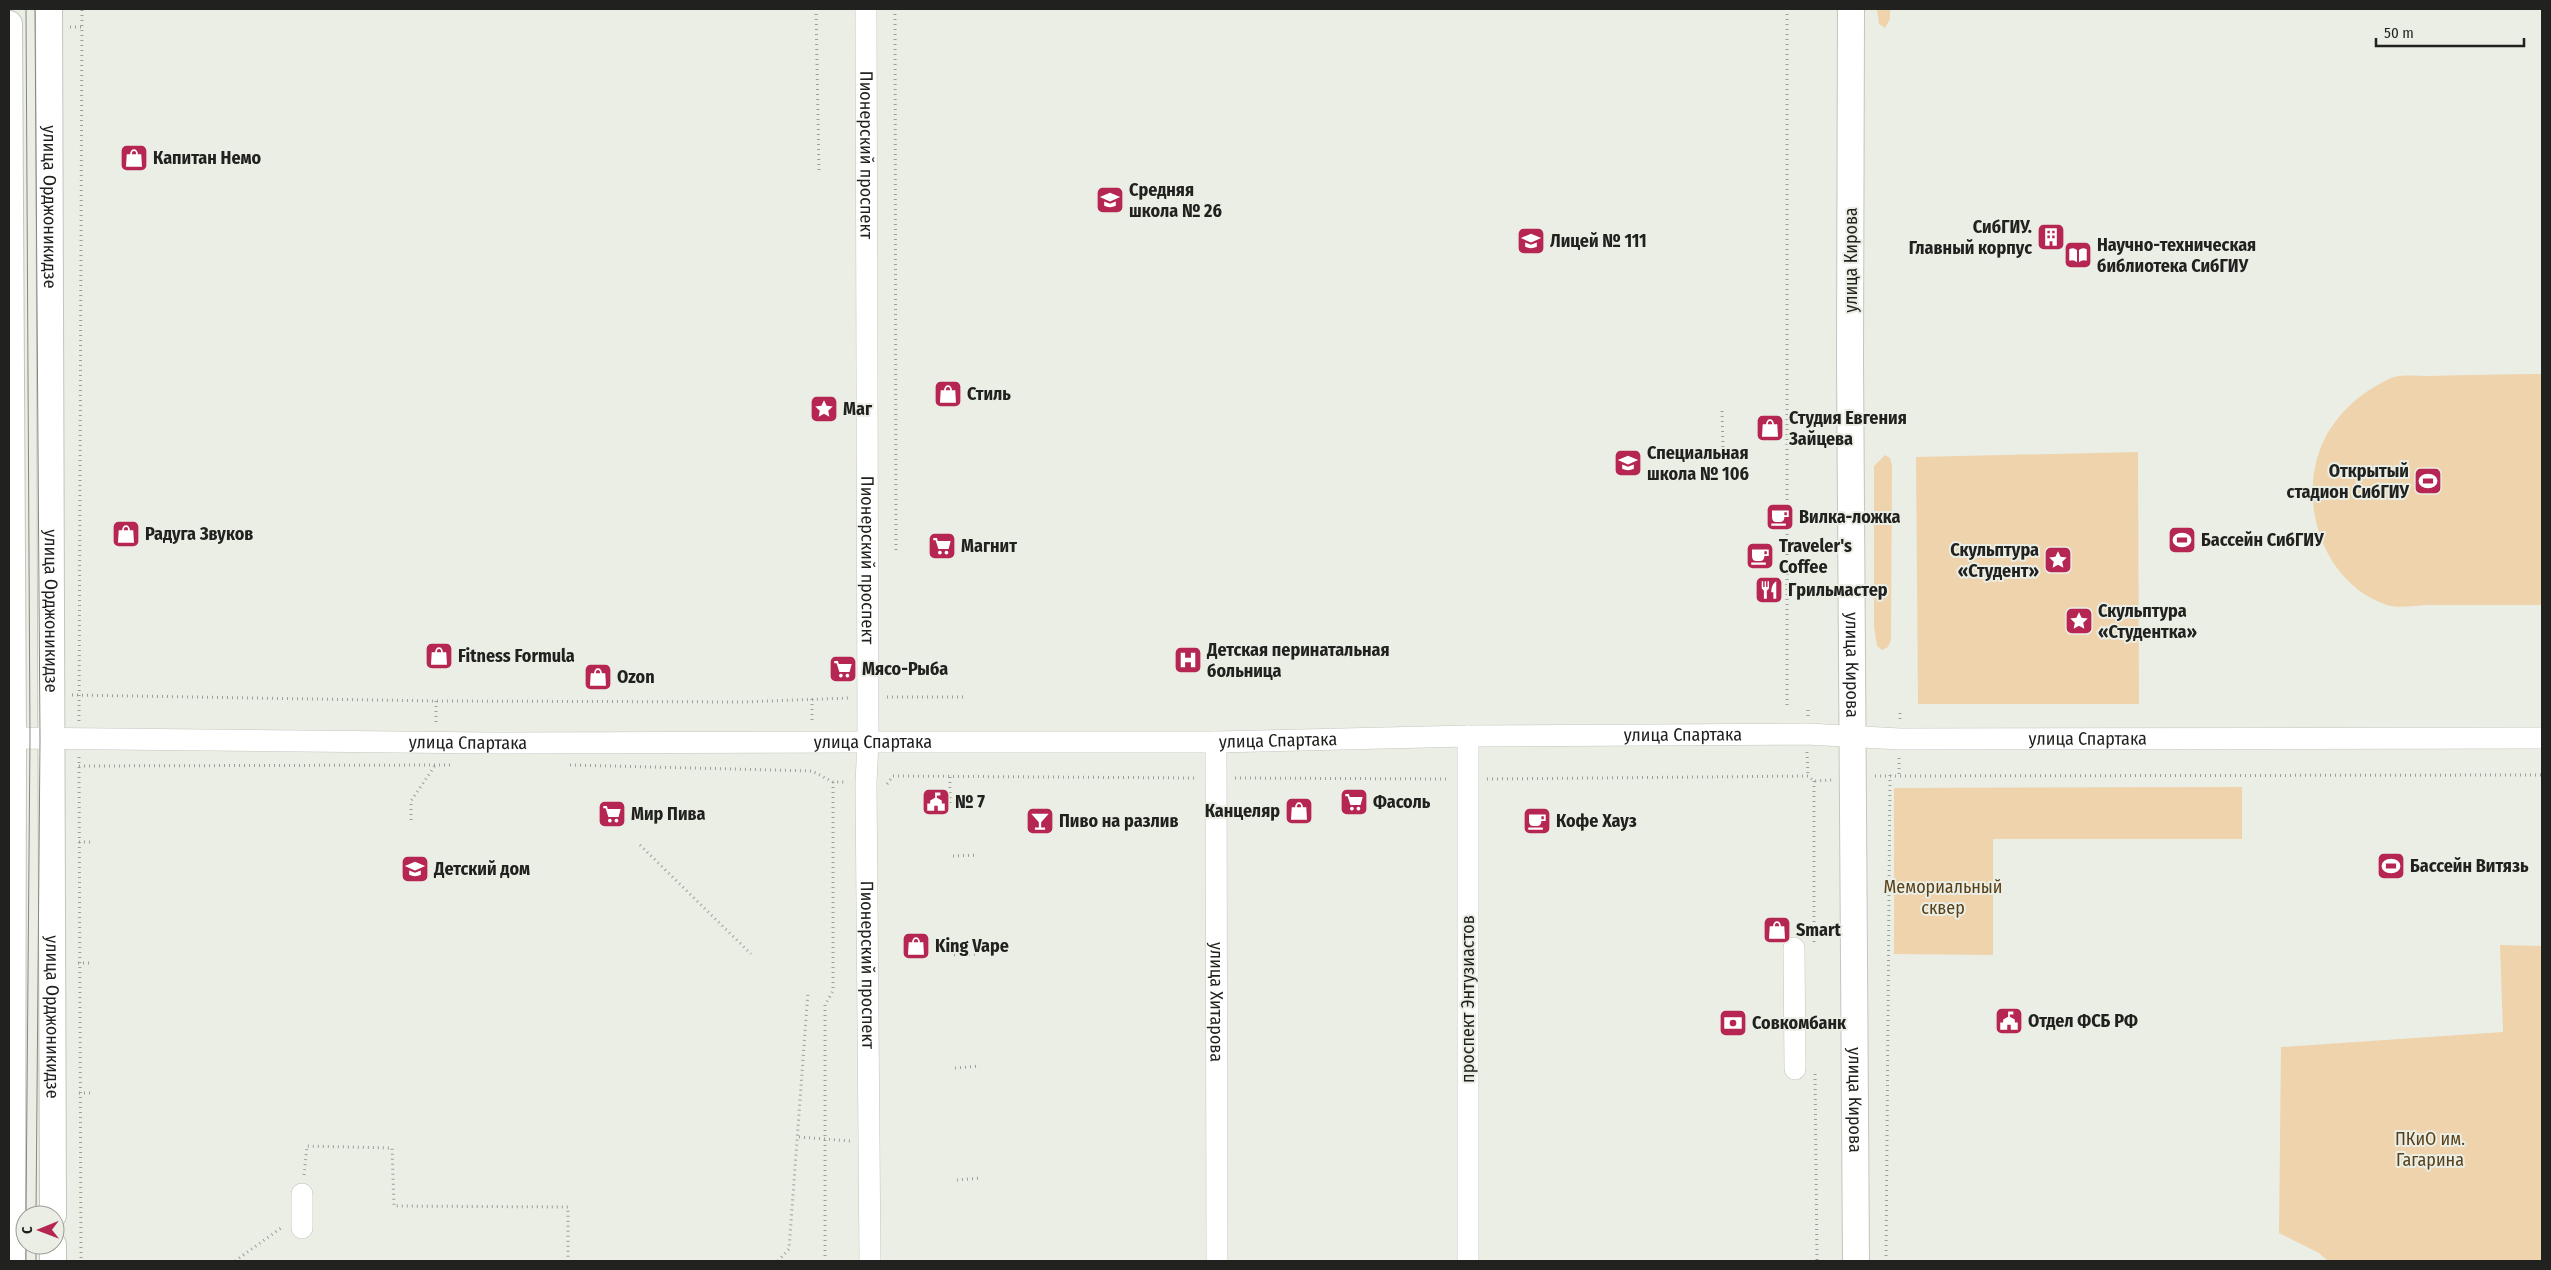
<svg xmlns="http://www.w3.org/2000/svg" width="2551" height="1270" viewBox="0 0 2551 1270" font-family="'Fira Sans Condensed',sans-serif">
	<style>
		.green { fill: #efd3ac }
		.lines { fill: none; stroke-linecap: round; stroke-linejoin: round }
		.minor-casing { stroke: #c3c6bd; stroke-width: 22 }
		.major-casing { stroke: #c3c6bd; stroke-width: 28 }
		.path { stroke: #9c9f98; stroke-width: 3; stroke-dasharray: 1 4; stroke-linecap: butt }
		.minor { stroke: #fff; stroke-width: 21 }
		.major { stroke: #fff; stroke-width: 26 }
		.tram { stroke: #858781; stroke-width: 1 }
		.labels { text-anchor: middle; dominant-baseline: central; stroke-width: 4; stroke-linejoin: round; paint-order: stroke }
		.street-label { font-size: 18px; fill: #21221f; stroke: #ebeee5 }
		.poi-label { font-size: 18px; font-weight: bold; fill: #21221f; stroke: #ebeee5; text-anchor: start }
		.park-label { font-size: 18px; fill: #594019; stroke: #ebeee5 }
	</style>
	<rect width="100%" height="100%" fill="#ebeee5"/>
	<!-- green -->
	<path class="green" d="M1877,9H1890V19L1885,28L1879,24Z
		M2542,374V605C2504,605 2466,605 2429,605C2416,605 2399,609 2387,605C2321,583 2295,497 2325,438C2340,410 2363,391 2391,378C2401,374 2418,376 2429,376C2467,375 2504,374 2542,374Z
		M2138,452L2139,704H1918L1916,457Z
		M1885,455L1890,458L1892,465L1891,640L1888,647L1882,650L1877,646L1874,627V466Z
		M2242,787V839H1993V955L1894,954V788Z
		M2500,945L2542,946V1261H2328L2319,1253L2279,1233L2281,1047L2503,1032Z"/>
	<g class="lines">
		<defs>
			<g id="minor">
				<path id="s1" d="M866,9L868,742L866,783L870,1261"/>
				<path d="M1468,736V1261"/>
				<path id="s2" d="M13,738L490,743L868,742H1216L1468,736L1807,734L1900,739L2542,738"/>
				<path id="s3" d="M1216,742L1217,1261"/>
				<path d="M1794,948L1795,1069"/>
				<path d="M302,1194V1228"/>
			</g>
			<g id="major">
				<path id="s4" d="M49,9L53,1215"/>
				<path id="s5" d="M1851,9L1850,360L1856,1261"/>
				<path d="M9,24L13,738L12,1261"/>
				<path d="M53,1261V1245"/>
			</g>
		</defs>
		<!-- minor casing -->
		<use href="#minor" class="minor-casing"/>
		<!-- major casing -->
		<use href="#major" class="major-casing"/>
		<!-- path -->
		<path class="path" d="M816,9L819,173
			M895,9L896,553
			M1787,9V706
			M70,27H82
			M1722,411L1723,449
			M72,695L436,701L744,702L848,698
			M887,697H966
			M812,699V723
			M1808,716V706
			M1900,719V710
			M79,721L82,9
			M436,722V701
			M1807,752L1808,776
			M79,757L81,1261
			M570,765L812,771L833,782H846
			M79,766L451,765
			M1899,774V758
			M1875,776L2542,775
			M950,777V804
			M1235,778L1449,779
			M1487,779L1808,776L1814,781L1832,780
			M1814,781V943
			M887,784L893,776L1196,778
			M411,820V801L436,764
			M79,842H90
			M640,845L751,954
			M953,856L978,855
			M954,955L979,954
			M78,963H92
			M955,1068L980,1066
			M1815,1074L1817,1261
			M79,1093H92
			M799,1137L851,1141
			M304,1175L307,1146L392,1148L394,1206L568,1207V1261
			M957,1180L981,1178
			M235,1261L281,1228
			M778,1261L789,1249L808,992
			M825,1261V1005L833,991V782
			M1886,1261L1890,774"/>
		<!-- minor -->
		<use href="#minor" class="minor"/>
		<!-- major -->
		<use href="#major" class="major"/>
		<!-- tram -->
		<path class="tram" d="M26,9L30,738L26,1215
			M35,9L40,739L36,1215
			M26,1261V1245
			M36,1261V1245"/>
	</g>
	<!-- icons -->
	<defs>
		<symbol id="shop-square" viewBox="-11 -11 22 22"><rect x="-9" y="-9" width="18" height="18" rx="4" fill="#b62653" stroke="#ebeee5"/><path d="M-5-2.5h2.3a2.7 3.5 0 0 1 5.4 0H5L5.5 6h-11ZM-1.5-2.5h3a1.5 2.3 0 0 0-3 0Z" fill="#fff"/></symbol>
		<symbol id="school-square" viewBox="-11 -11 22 22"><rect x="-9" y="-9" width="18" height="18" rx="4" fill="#b62653" stroke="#ebeee5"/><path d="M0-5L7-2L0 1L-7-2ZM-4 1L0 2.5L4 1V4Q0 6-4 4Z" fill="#fff"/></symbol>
		<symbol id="building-square" viewBox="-11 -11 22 22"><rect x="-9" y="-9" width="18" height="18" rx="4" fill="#b62653" stroke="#ebeee5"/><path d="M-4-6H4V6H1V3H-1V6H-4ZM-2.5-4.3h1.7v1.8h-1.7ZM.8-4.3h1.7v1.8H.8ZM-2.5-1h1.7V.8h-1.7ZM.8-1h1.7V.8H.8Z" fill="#fff"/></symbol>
		<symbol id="library-square" viewBox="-11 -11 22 22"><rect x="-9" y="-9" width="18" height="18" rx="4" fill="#b62653" stroke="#ebeee5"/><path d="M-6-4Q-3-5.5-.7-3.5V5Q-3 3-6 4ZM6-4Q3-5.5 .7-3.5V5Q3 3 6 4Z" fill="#fff"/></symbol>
		<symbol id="sight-square" viewBox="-11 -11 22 22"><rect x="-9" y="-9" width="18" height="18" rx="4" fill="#b62653" stroke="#ebeee5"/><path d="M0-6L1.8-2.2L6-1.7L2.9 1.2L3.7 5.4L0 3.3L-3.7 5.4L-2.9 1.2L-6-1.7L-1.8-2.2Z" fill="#fff"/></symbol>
		<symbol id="stadium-square" viewBox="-11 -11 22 22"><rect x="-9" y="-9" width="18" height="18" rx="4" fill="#b62653" stroke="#ebeee5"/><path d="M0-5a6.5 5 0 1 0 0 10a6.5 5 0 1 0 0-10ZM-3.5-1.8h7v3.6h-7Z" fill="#fff"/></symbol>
		<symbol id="cafe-square" viewBox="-11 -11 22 22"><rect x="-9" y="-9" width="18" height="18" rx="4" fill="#b62653" stroke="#ebeee5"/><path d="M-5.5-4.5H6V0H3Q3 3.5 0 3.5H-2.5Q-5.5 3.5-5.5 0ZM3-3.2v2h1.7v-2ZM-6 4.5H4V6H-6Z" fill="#fff"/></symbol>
		<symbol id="supermarket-square" viewBox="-11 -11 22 22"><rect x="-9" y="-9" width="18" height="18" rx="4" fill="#b62653" stroke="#ebeee5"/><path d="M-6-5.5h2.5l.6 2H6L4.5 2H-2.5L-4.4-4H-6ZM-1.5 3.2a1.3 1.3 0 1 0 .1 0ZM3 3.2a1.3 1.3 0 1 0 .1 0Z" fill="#fff"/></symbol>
		<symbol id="restaurant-square" viewBox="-11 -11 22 22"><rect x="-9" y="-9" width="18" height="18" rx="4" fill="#b62653" stroke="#ebeee5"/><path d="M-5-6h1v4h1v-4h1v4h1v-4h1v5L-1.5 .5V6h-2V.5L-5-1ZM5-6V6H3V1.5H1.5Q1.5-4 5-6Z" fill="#fff"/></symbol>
		<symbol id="hospital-square" viewBox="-11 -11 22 22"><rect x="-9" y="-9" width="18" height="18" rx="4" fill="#b62653" stroke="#ebeee5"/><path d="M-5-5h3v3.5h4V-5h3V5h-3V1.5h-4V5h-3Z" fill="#fff"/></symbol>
		<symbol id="civic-square" viewBox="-11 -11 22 22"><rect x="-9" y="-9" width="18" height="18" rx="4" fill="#b62653" stroke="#ebeee5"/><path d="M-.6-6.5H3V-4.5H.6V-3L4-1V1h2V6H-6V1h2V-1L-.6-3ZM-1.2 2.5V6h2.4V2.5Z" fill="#fff"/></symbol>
		<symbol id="bar-square" viewBox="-11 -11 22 22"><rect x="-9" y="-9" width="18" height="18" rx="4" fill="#b62653" stroke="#ebeee5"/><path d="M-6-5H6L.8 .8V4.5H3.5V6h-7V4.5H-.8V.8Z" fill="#fff"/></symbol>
		<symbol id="bank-square" viewBox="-11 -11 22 22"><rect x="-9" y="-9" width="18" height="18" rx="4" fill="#b62653" stroke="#ebeee5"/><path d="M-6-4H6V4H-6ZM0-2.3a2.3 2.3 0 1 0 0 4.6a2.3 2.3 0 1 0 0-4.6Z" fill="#fff"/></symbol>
	</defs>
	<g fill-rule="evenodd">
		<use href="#shop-square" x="118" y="142" width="32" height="32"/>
		<use href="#school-square" x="1094" y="184" width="32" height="32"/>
		<use href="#building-square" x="2035" y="221" width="32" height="32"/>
		<use href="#school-square" x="1515" y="225" width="32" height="32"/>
		<use href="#library-square" x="2062" y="239" width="32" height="32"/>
		<use href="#shop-square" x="932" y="378" width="32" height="32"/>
		<use href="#sight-square" x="808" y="393" width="32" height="32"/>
		<use href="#shop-square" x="1754" y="412" width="32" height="32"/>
		<use href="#school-square" x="1612" y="447" width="32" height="32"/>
		<use href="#stadium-square" x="2412" y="465" width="32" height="32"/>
		<use href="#cafe-square" x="1764" y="501" width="32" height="32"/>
		<use href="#shop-square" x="110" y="518" width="32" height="32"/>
		<use href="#stadium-square" x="2166" y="524" width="32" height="32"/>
		<use href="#supermarket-square" x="926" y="530" width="32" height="32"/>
		<use href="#cafe-square" x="1744" y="540" width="32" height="32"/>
		<use href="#sight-square" x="2042" y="544" width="32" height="32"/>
		<use href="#restaurant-square" x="1753" y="574" width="32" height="32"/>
		<use href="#sight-square" x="2063" y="605" width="32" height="32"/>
		<use href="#shop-square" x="423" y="640" width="32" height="32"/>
		<use href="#hospital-square" x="1172" y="644" width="32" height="32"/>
		<use href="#supermarket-square" x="827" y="653" width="32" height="32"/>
		<use href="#shop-square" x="582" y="661" width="32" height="32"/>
		<use href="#civic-square" x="920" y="786" width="32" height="32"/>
		<use href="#supermarket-square" x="1338" y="786" width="32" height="32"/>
		<use href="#shop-square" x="1283" y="795" width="32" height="32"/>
		<use href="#supermarket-square" x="596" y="798" width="32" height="32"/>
		<use href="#bar-square" x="1024" y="805" width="32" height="32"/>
		<use href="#cafe-square" x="1521" y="805" width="32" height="32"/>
		<use href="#stadium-square" x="2375" y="850" width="32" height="32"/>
		<use href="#school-square" x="399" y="853" width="32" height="32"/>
		<use href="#shop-square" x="1761" y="914" width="32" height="32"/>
		<use href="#shop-square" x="900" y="930" width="32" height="32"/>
		<use href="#civic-square" x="1993" y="1005" width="32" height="32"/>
		<use href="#bank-square" x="1717" y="1007" width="32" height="32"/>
	</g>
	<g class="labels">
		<!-- street labels -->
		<g class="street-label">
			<text stroke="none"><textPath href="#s1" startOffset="146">Пионерский проспект</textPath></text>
			<text stroke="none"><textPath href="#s4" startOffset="198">улица Орджоникидзе</textPath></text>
			<text transform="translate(1851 260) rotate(-90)">улица Кирова</text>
			<text stroke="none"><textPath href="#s1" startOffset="551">Пионерский проспект</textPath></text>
			<text stroke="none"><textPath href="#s4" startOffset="602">улица Орджоникидзе</textPath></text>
			<text stroke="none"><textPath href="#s5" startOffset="656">улица Кирова</textPath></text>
			<text stroke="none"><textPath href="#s2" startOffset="1670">улица Спартака</textPath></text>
			<text stroke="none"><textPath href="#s2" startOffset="2075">улица Спартака</textPath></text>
			<text stroke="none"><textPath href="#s2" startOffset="1265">улица Спартака</textPath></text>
			<text stroke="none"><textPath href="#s2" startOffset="455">улица Спартака</textPath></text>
			<text stroke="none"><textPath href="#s2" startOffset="860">улица Спартака</textPath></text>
			<text stroke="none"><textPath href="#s1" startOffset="956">Пионерский проспект</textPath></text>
			<text transform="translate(1468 999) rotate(-90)">проспект Энтузиастов</text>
			<text stroke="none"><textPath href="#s3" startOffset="260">улица Хитарова</textPath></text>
			<text stroke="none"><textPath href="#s4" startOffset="1008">улица Орджоникидзе</textPath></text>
			<text stroke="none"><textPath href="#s5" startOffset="1091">улица Кирова</textPath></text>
		</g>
		<!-- poi labels -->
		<g class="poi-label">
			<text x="153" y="158">Капитан Немо</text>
			<text x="1129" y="190">Средняя<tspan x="1129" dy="21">школа № 26</tspan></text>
			<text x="2032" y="227" text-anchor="end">СибГИУ.<tspan x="2032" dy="21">Главный корпус</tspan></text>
			<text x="1550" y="241">Лицей № 111</text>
			<text x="2097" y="245">Научно-техническая<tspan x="2097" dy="21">библиотека СибГИУ</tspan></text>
			<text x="967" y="394">Стиль</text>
			<text x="843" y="409">Маг</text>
			<text x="1789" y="418">Студия Евгения<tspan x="1789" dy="21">Зайцева</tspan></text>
			<text x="1647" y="453">Специальная<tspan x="1647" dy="21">школа № 106</tspan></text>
			<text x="2409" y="471" text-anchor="end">Открытый<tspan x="2409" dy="21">стадион СибГИУ</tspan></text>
			<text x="1799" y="517">Вилка-ложка</text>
			<text x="145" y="534">Радуга Звуков</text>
			<text x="2201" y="540">Бассейн СибГИУ</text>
			<text x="961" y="546">Магнит</text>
			<text x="1779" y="546">Traveler's<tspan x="1779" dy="21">Coffee</tspan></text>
			<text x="2039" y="550" text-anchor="end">Скульптура<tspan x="2039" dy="21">«Студент»</tspan></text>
			<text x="1788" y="590">Грильмастер</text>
			<text x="2098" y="611">Скульптура<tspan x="2098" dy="21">«Студентка»</tspan></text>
			<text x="1207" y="650">Детская перинатальная<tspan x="1207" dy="21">больница</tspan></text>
			<text x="458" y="656">Fitness Formula</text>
			<text x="862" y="669">Мясо-Рыба</text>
			<text x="617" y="677">Ozon</text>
			<text x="955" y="802">№ 7</text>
			<text x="1373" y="802">Фасоль</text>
			<text x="1280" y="811" text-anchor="end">Канцеляр</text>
			<text x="631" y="814">Мир Пива</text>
			<text x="1059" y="821">Пиво на разлив</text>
			<text x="1556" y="821">Кофе Хауз</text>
			<text x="2410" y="866">Бассейн Витязь</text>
			<text x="434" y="869">Детский дом</text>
			<text x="1796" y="930">Smart</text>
			<text x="935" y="946">King Vape</text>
			<text x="2028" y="1021">Отдел ФСБ РФ</text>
			<text x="1752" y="1023">Совкомбанк</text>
		</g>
		<!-- park labels -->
		<g class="park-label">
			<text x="1943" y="887">Мемориальный<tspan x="1943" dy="21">сквер</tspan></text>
			<text x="2430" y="1139">ПКиО им.<tspan x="2430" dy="21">Гагарина</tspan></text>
		</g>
	</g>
	<!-- border -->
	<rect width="2551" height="1270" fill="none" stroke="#21221f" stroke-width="20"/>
	<!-- north arrow -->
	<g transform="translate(40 1230) rotate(269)"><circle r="24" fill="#ebeee5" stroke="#9a9c96"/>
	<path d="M0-4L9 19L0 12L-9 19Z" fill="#b62653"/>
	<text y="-8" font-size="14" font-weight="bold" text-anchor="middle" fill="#21221f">С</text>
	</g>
	<!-- scale -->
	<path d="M2376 38v8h148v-8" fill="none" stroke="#21221f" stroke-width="2.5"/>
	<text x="2384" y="38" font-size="15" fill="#21221f" stroke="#ebeee5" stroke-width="4" paint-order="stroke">50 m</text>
</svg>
